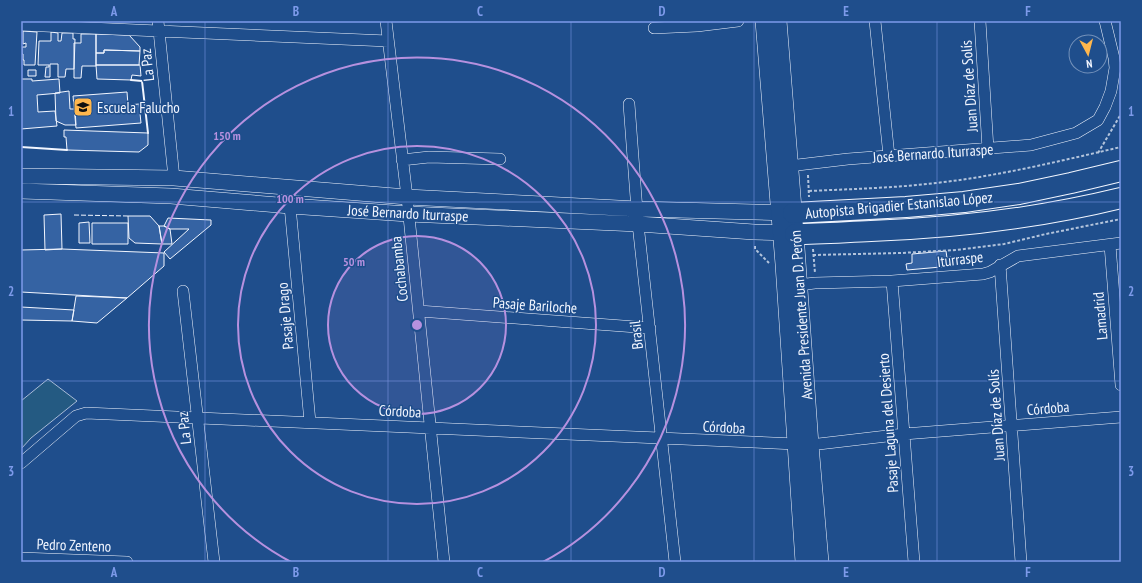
<svg xmlns="http://www.w3.org/2000/svg" width="1142" height="583" viewBox="0 0 1142 583" font-family="'PT Sans Narrow',sans-serif">
	<style>
		.green { fill: #245a82; stroke: #a8bbd7 }
		.building { fill: #3563a3; stroke: #f2f6ff }
		.lines { fill: none; stroke-linecap: round; stroke-linejoin: round }
		.street-casing { stroke: #f2f6ff; stroke-width: 12 }
		.secondary-casing { stroke: #f2f6ff; stroke-width: 16 }
		.primary-casing { stroke: #f2f6ff; stroke-width: 18 }
		.highway-casing { stroke: #f2f6ff; stroke-width: 22 }
		.path { stroke: #b3c4dc; stroke-width: 2; stroke-dasharray: 3 2; stroke-linecap: butt }
		.street { stroke: #1f4e8c; stroke-width: 11 }
		.secondary { stroke: #1f4e8c; stroke-width: 15 }
		.primary { stroke: #1f4e8c; stroke-width: 17 }
		.highway { stroke: #1f4e8c; stroke-width: 20 }
		.fence { stroke: #f2f6ff; stroke-width: 1; stroke-dasharray: 5 2; stroke-linecap: butt }
		.wall { stroke: #f2f6ff; stroke-width: 2 }
		.grid { fill: none; stroke: #7d9aea; stroke-width: 1; stroke-opacity: 0.55 }
		.ring { fill: none; stroke: #b691df; stroke-width: 2 }
		.labels { text-anchor: middle; dominant-baseline: central; stroke-width: 3; stroke-linejoin: round; paint-order: stroke }
		.street-label { font-size: 15px; fill: #f2f6ff; stroke: #1f4e8c }
		.poi-label { font-size: 15px; fill: #f2f6ff; stroke: #1f4e8c; text-anchor: start }
		.centre { fill: #b691df; stroke: #1f4e8c; stroke-width: 2 }
		.ring-label { font-size: 12px; text-anchor: middle; font-weight: bold; fill: #b691df; stroke: #1f4e8c; stroke-width: 3; stroke-linejoin: round; paint-order: stroke }
		.neatline { fill: none; stroke: #7d9aea; stroke-width: 1.5 }
		.grid-label { font-size: 13px; text-anchor: middle; font-weight: bold; fill: #7d9aea }
	</style>
	<rect width="100%" height="100%" fill="#1f4e8c"/>
	<!-- green -->
	<path class="green" d="M48,379L77,401L31,438L21,449V401Z"/>
	<!-- building -->
	<path class="building" d="M23,31L37,32L35,65H24V60H23V54H22V47H26V43L23,44Z
		M51,32L58,33V41H61L62,33H73V39H75L74,69H66L65,77H58V64H50V77H45L46,67H49V65H38L39,41H51Z
		M81,34H96V66H82L81,78H74V43H81Z
		M96,34L129,35L140,47V51L104,50V53H96Z
		M104,50L140,51L139,65H96V53H104Z
		M96,65H140L141,76L132,75L131,80L97,79Z
		M28,70H36V76H28Z
		M21,79H32V81L59,79L60,93L37,95L38,112L55,111L57,126L21,129Z
		M69,91L70,109H75L76,125H65L56,121L55,93Z
		M127,92L128,105L139,104L141,123L76,128L73,96Z
		M64,130L148,133V145L139,152L67,150L66,137H64Z
		M61,214L62,249L45,250L44,215Z
		M128,216H150L159,226L162,244L135,243L129,238Z
		M168,218L211,220V225L170,259L164,252L189,229H170L164,226Z
		M89,222L90,243H79V223Z
		M92,223H128V244H92Z
		M159,226H164L170,229L172,244H162Z
		M62,249L164,253V266L127,298L21,292V250Z
		M946,251L947,258L951,257L952,266L907,270L906,264L912,263V254Z
		M76,296L127,298L97,323L72,321Z
		M21,307L74,310L72,321L21,320Z"/>
	<g class="lines">
		<defs>
			<path id="street" d="M158,21L174,178
				M386,21L407,197L444,562
				M875,21L889,156
				M980,21L988,149
				M21,25L388,41
				M654,28L697,26L738,21
				M629,104L638,224L675,562
				M402,160L429,157L500,159
				M789,166L848,159L1031,145L1076,133L1098,120L1105,107L1111,91L1115,68L1114,58L1105,21
				M290,206L310,422
				M1110,245L1121,385
				M1000,265L1021,562
				M892,281L914,562
				M798,285L815,283L892,281L983,274L990,272L1018,256L1121,243
				M183,291L214,562
				M419,311L650,328
				M810,445L904,434L1121,417
				M21,463L76,416L86,413L796,444
				M21,558L127,562"/>
			<path id="secondary" d="M21,176L174,178L407,197L638,209L791,213
				M21,191L171,196L290,206L408,214L638,224L754,232L792,233"/>
			<path id="primary" d="M764,21L784,264L804,562
				M778,21L795,234L810,445L820,562"/>
			<path id="highway" d="M793,213L906,207L964,202L1019,194L1071,183L1121,171
				M795,234C820,234 846,232 871,231C956,228 1039,218 1121,198"/>
		</defs>
		<!-- street casing -->
		<use href="#street" class="street-casing"/>
		<!-- secondary casing -->
		<use href="#secondary" class="secondary-casing"/>
		<!-- primary casing -->
		<use href="#primary" class="primary-casing"/>
		<!-- highway casing -->
		<use href="#highway" class="highway-casing"/>
		<!-- path -->
		<path class="path" d="M1098,153L1121,114
			M808,175L809,197
			M809,191C852,189 894,188 936,183C999,176 1060,161 1121,147
			M755,246V249L769,263
			M813,249L815,273
			M813,255L901,253L956,250L1004,244L1046,234L1121,219"/>
		<!-- street -->
		<use href="#street" class="street"/>
		<!-- secondary -->
		<use href="#secondary" class="secondary"/>
		<!-- primary -->
		<use href="#primary" class="primary"/>
		<!-- highway -->
		<use href="#highway" class="highway"/>
		<!-- fence -->
		<path class="fence" d="M74,215L128,216"/>
		<!-- wall -->
		<path class="wall" d="M131,80L142,81L148,133
			M21,147L67,150"/>
	</g>
	<!-- grid -->
	<path class="grid" d="M205,21V562M388,21V562M571,21V562M754,21V562M937,21V562M21,202H1121M21,381H1121"/>
	<!-- distance rings -->
	<circle cx="417" cy="325" r="89" fill="#b691df" fill-opacity=".12"/>
	<g class="ring">
		<circle cx="417" cy="325" r="89"/>
		<circle cx="417" cy="325" r="179"/>
		<path d="M291 562A268 268 0 1 1 543 562"/>
	</g>
	<!-- icons -->
	<defs>
		<symbol id="school-square" viewBox="-11 -11 22 22"><rect x="-9" y="-9" width="18" height="18" rx="4" fill="#ffb74d" stroke="#1f4e8c"/><path d="M0-5L7-2L0 1L-7-2ZM-4 1L0 2.5L4 1V4Q0 6-4 4Z" fill="#111"/></symbol>
	</defs>
	<g fill-rule="evenodd">
		<use href="#school-square" x="72" y="96" width="22" height="22"/>
	</g>
	<g class="labels">
		<!-- street labels -->
		<g class="street-label">
			<text transform="translate(147 65) rotate(-96)">La Paz</text>
			<text transform="translate(969 86) rotate(-94)">Juan Díaz de Solís</text>
			<text transform="translate(933 153) rotate(-4)">José Bernardo Iturraspe</text>
			<text transform="translate(899 205) rotate(-5)">Autopista Brigadier Estanislao López</text>
			<text transform="translate(408 213) rotate(3)">José Bernardo Iturraspe</text>
			<text transform="translate(960 259) rotate(-7)">Iturraspe</text>
			<text transform="translate(399 269) rotate(-96)">Cochabamba</text>
			<text transform="translate(535 305) rotate(4)">Pasaje Bariloche</text>
			<text transform="translate(801 315) rotate(-94)">Avenida Presidente Juan D. Perón</text>
			<text transform="translate(285 316) rotate(-95)">Pasaje Drago</text>
			<text transform="translate(1100 316) rotate(-95)">Lamadrid</text>
			<text transform="translate(636 335) rotate(-96)">Brasil</text>
			<text transform="translate(1048 408) rotate(-5)">Córdoba</text>
			<text transform="translate(400 411) rotate(3)">Córdoba</text>
			<text transform="translate(996 415) rotate(-94)">Juan Díaz de Solís</text>
			<text transform="translate(888 423) rotate(-94)">Pasaje Laguna del Desierto</text>
			<text transform="translate(724 427) rotate(3)">Córdoba</text>
			<text transform="translate(184 428) rotate(-96)">La Paz</text>
			<text transform="translate(74 545) rotate(2)">Pedro Zenteno</text>
		</g>
		<!-- poi labels -->
		<g class="poi-label">
			<text x="97" y="107">Escuela Falucho</text>
		</g>
	</g>
	<circle cx="417" cy="325" r="6" class="centre"/>
	<g class="ring-label">
		<text x="227" y="140">150 m</text>
		<text x="290" y="203">100 m</text>
		<text x="354" y="266">50 m</text>
	</g>
	<!-- border -->
	<rect width="1142" height="583" fill="none" stroke="#1f4e8c" stroke-width="44"/>
	<!-- north arrow -->
	<g transform="translate(1088 54) rotate(173)"><circle r="19" fill="#1f4e8c" stroke="#7391ba"/>
	<path d="M0-3L7 15L0 10L-7 15Z" fill="#ffb74d"/>
	<text y="-6" font-size="11" font-weight="bold" text-anchor="middle" fill="#f2f6ff">N</text>
	</g>
	<rect x="22" y="22" width="1098" height="539" class="neatline"/>
	<g class="grid-label">
		<text x="114" y="16">A</text>
		<text x="296" y="16">B</text>
		<text x="480" y="16">C</text>
		<text x="662" y="16">D</text>
		<text x="846" y="16">E</text>
		<text x="1028" y="16">F</text>
		<text x="11" y="116">1</text>
		<text x="1131" y="116">1</text>
		<text x="11" y="296">2</text>
		<text x="1131" y="296">2</text>
		<text x="11" y="476">3</text>
		<text x="1131" y="476">3</text>
		<text x="114" y="577">A</text>
		<text x="296" y="577">B</text>
		<text x="480" y="577">C</text>
		<text x="662" y="577">D</text>
		<text x="846" y="577">E</text>
		<text x="1028" y="577">F</text>
	</g>
</svg>
